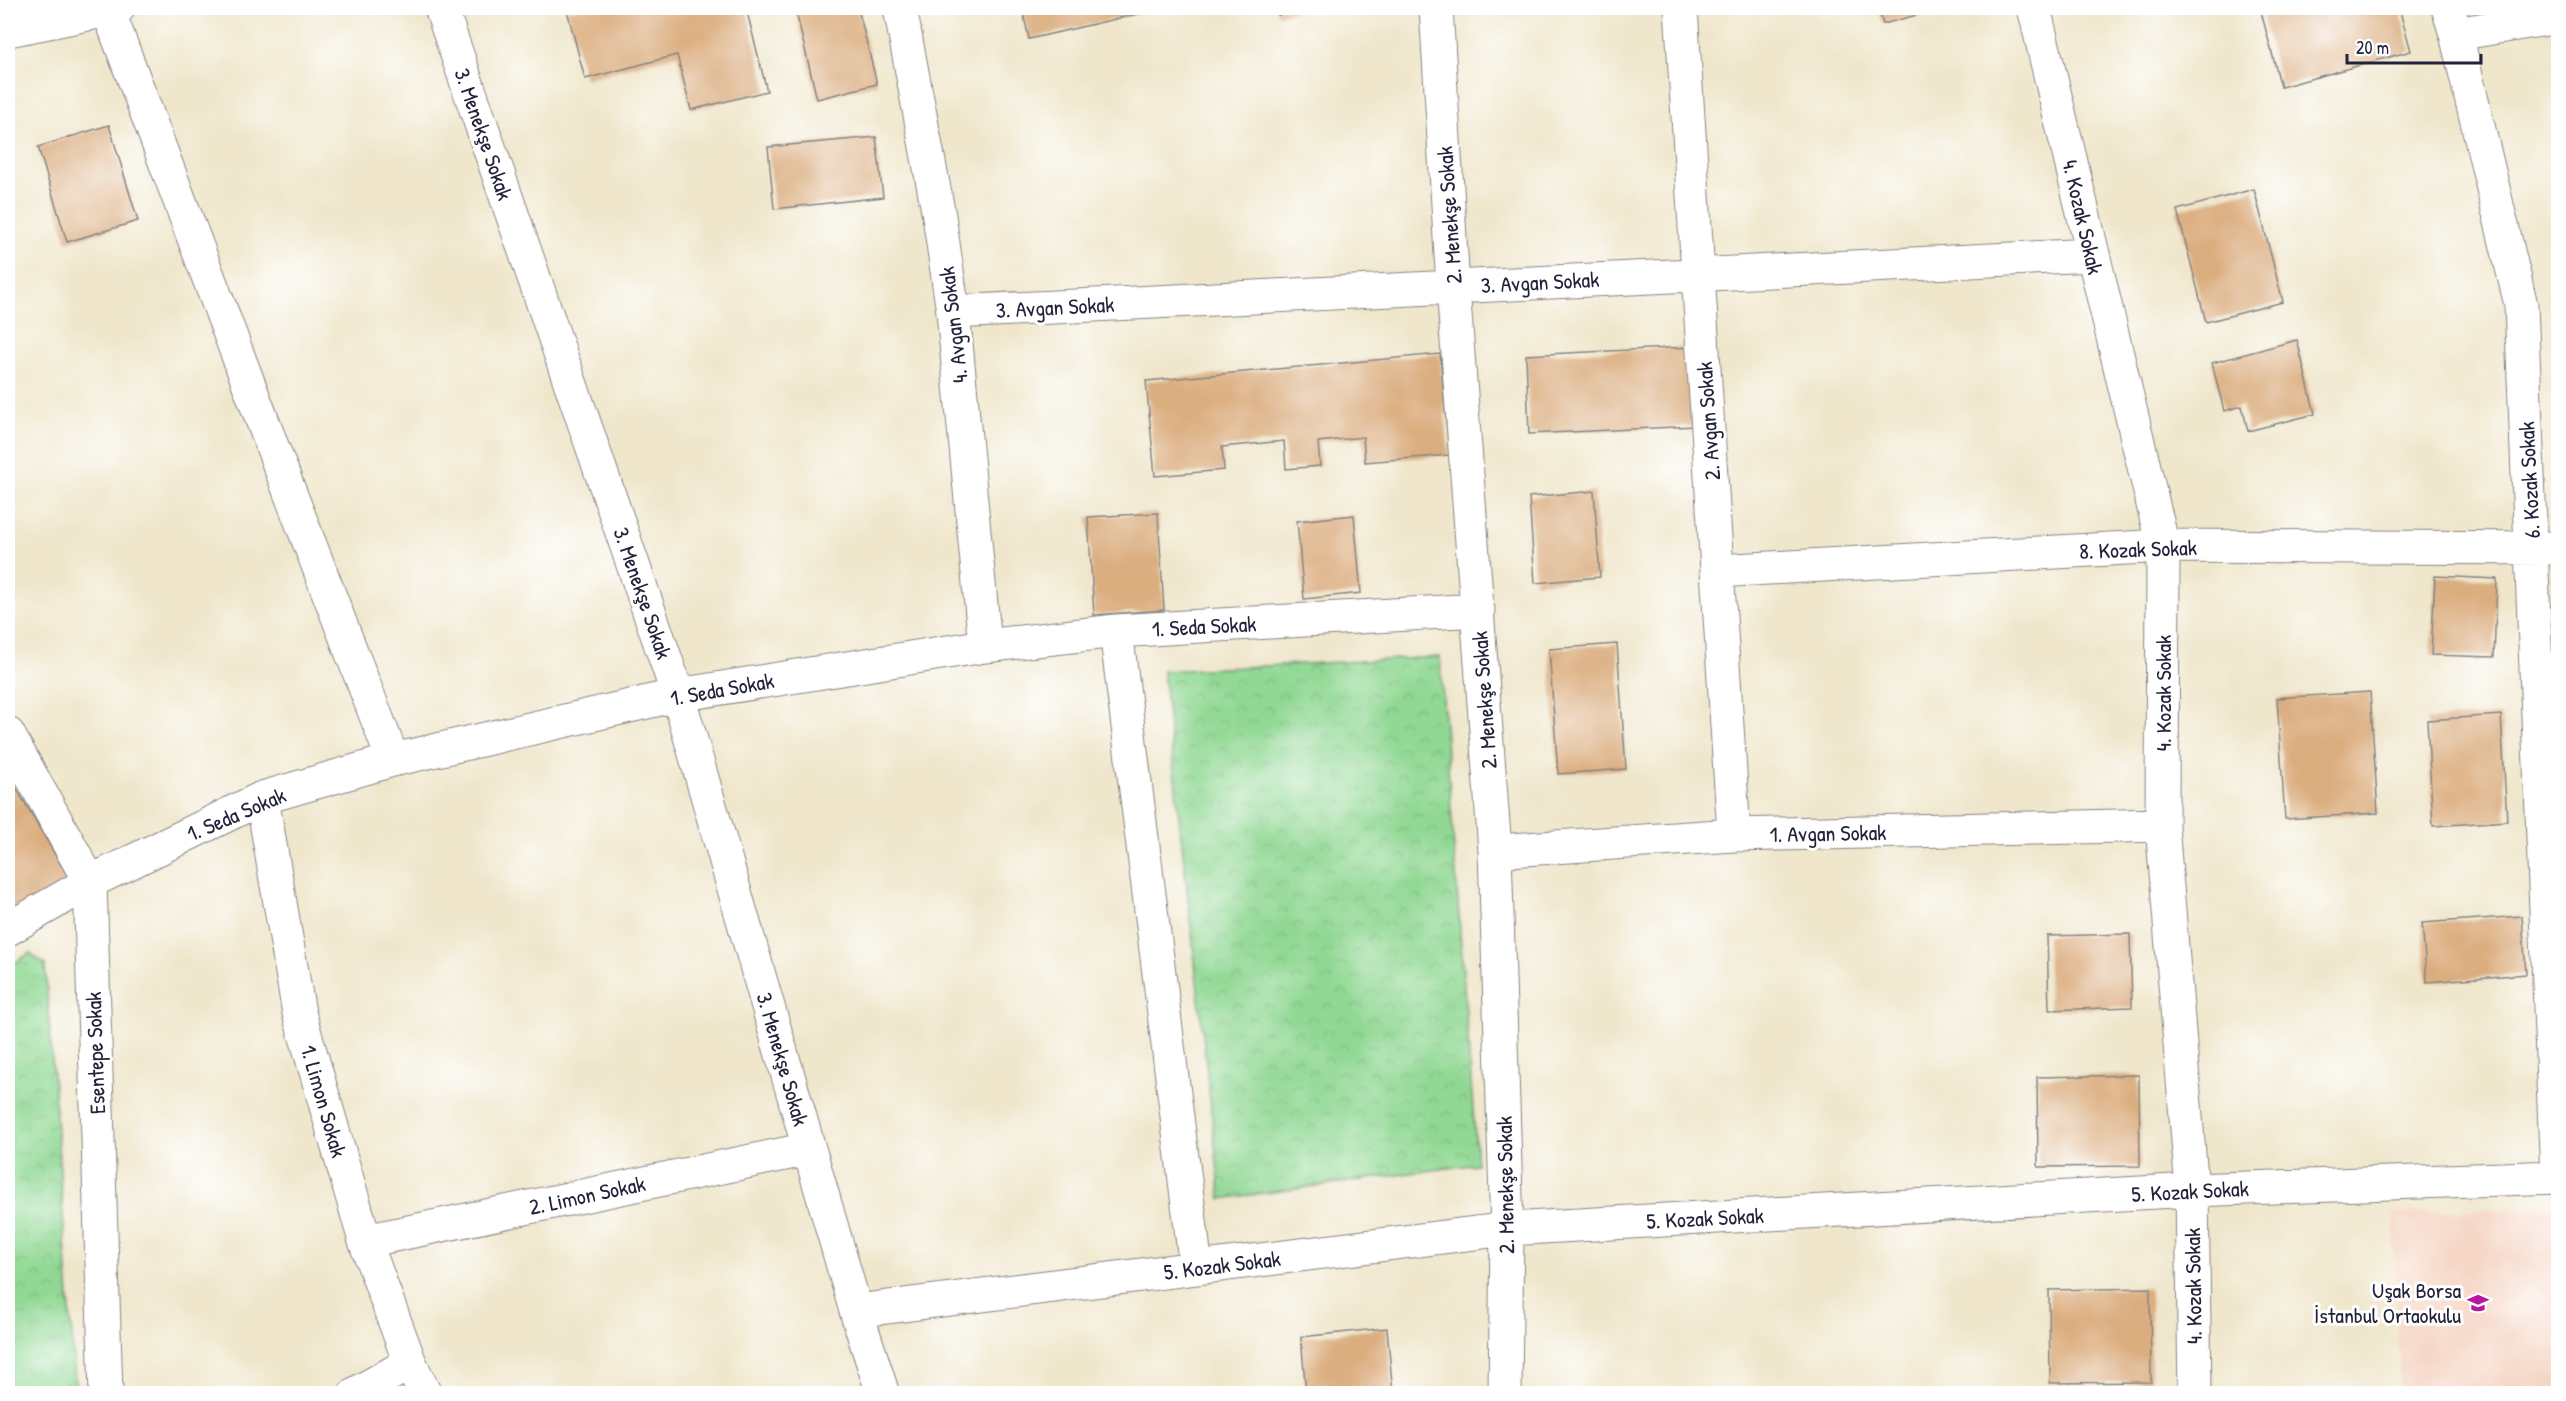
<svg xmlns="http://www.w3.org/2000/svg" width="2566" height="1401" font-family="'Patrick Hand',sans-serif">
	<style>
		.built { fill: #f5d3c1 }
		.park { fill: url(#park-crowns); stroke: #597d67; stroke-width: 1.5 }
		.building { fill: #dbae80 }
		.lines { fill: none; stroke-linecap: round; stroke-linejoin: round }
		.minor-casing { stroke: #888483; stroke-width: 35 }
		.minor { stroke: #fff; stroke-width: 33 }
		.labels { text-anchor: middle; stroke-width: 6; stroke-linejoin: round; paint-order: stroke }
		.street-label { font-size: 22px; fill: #22223b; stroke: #fff }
		.poi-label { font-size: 22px; fill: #22223b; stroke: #fff; text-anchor: end }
	</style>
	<defs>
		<pattern id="park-crowns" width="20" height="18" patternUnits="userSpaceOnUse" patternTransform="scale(1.5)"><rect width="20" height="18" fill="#90d893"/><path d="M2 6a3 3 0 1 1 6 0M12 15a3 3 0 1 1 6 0" fill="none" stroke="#7cb980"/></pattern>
	</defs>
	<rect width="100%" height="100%" fill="#fff"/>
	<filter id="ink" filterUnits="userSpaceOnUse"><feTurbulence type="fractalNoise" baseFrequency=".0167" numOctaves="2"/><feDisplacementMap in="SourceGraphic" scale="12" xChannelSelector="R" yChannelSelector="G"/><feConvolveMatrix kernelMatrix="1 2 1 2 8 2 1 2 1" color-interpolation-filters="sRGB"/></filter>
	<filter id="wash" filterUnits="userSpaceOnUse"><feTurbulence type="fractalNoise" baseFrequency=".008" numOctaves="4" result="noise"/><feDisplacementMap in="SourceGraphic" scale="24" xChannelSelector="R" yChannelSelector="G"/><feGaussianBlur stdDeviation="1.35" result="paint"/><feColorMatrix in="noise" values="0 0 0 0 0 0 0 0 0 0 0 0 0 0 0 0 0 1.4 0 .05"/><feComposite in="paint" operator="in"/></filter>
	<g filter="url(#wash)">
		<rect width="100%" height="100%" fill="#efe6cb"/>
		<path class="built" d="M2558,1208v185h-158l-7,-180z"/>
		<path class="park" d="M1440,657l37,507 -256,35 -58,-528z
			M30,953l15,12 31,428h-68v-426z"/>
		<g id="blocks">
			<path class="building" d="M577,8h169l21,83 -76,19 -14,-55 -92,24 -18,-69z
				M795,8h63l19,76 -60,15z
				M1022,8h141l-134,31z
				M1276,8h29l-27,7z
				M1878,8h65l-60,16z
				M2260,8h139l12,43 -130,36z
				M109,125l29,96 -71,21 -29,-95z
				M876,137l7,60 -109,12 -6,-62z
				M2254,189l29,113 -77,20 -29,-112z
				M2297,340l18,74 -67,17 -6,-25 -18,5 -12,-48z
				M1691,347l4,79 -166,8 -3,-79z
				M1440,354l9,101 -84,7 -2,-25 -45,5 2,24 -34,3 -2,-28 -62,6 2,23 -69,6 -9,-95z
				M1594,491l6,86 -65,6 -6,-86z
				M1158,513l6,97 -70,5 -6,-98z
				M1354,515l7,78 -57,6 -7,-78z
				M2435,576l62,3 -3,78 -63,-2z
				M1617,644l9,125 -68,5 -9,-125z
				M2370,692l8,121 -93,6 -8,-121z
				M2501,715l6,106 -74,5 -6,-106z
				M8,774l62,106 -62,36z
				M2522,916l4,58 -99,8 -5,-59z
				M2130,934l2,73 -83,3 -2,-74z
				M2139,1075l1,91 -102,1 -1,-90z
				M2150,1288l1,94 -101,1 -1,-93z
				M1387,1328l6,66h-87l-5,-57z"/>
		</g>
	</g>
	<g filter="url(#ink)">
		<use href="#blocks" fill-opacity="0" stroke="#888483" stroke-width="1.5"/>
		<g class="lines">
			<defs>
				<path id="minor" d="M441,8l237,687 178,616 27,83
					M900,8l39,208 14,96 32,334
					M1436,8l17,279 42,564 12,378 -2,165
					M1681,8l53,827
					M2034,8l129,538 -1,279 30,365 3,204
					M2448,8l8,26 65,271 36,872
					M108,10l164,436 121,314
					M8,30l110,-22
					M2456,34l102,-17
					M953,312l1139,-57
					M1717,571l446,-25 395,2
					M1116,631l80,637
					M8,734l82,148 16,512
					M262,798l37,215 66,228 45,122 15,31
					M1495,851l239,-16 428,-10
					M8,929l82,-47 172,-84 131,-38 285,-65 307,-49 131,-15 362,-21
					M365,1241l444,-92
					M856,1311l651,-82 685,-39 366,-13
					M355,1394l55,-31"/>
			</defs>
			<use href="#minor" class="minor-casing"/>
			<use href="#minor" class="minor"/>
		</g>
	</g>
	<defs>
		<symbol id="school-bare" viewBox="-9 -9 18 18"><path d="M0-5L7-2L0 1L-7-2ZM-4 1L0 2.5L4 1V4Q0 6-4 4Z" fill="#b5179e" stroke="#fff" stroke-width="2.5" paint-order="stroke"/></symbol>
	</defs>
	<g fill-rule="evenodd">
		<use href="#school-bare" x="2463" y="1288" width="30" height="30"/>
	</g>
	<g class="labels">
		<g class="street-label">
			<text transform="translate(484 134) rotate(71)" y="8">3. Menekşe Sokak</text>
			<text transform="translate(1449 215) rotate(-94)" y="8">2. Menekşe Sokak</text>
			<text transform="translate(2083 217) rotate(77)" y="8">4. Kozak Sokak</text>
			<text transform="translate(1540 282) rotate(-3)" y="8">3. Avgan Sokak</text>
			<text transform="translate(1055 307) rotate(-3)" y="8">3. Avgan Sokak</text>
			<text transform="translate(953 325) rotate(-97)" y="8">4. Avgan Sokak</text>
			<text transform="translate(1708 421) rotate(-94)" y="8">2. Avgan Sokak</text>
			<text transform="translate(2529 480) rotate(-93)" y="8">6. Kozak Sokak</text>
			<text transform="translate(2138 549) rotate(-2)" y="8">8. Kozak Sokak</text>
			<text transform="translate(643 593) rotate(71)" y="8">3. Menekşe Sokak</text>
			<text transform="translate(1204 626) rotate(-3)" y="8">1. Seda Sokak</text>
			<text transform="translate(722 689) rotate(-10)" y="8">1. Seda Sokak</text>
			<text transform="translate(2163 693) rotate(-90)" y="8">4. Kozak Sokak</text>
			<text transform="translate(1484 700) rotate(-94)" y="8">2. Menekşe Sokak</text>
			<text transform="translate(236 814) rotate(-23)" y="8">1. Seda Sokak</text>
			<text transform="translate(1828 833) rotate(-1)" y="8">1. Avgan Sokak</text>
			<text transform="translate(95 1053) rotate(-92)" y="8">Esentepe Sokak</text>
			<text transform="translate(783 1059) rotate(74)" y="8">3. Menekşe Sokak</text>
			<text transform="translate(324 1101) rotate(74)" y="8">1. Limon Sokak</text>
			<text transform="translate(1505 1185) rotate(-91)" y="8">2. Menekşe Sokak</text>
			<text transform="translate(2190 1191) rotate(-3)" y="8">5. Kozak Sokak</text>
			<text transform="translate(587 1195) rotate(-12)" y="8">2. Limon Sokak</text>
			<text transform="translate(1705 1218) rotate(-3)" y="8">5. Kozak Sokak</text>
			<text transform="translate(1222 1265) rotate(-7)" y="8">5. Kozak Sokak</text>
			<text transform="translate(2193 1286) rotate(-91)" y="8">4. Kozak Sokak</text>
		</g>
		<g class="poi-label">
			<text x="2461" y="1298">Uşak Borsa<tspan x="2461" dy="25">İstanbul Ortaokulu</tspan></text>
		</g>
	</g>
	<rect width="2566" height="1401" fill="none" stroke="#fff" stroke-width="30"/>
	<path d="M2347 54v9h134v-9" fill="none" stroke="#22223b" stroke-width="3"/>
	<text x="2356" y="54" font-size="18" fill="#22223b" stroke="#ffffff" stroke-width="4.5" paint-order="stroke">20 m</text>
</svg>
